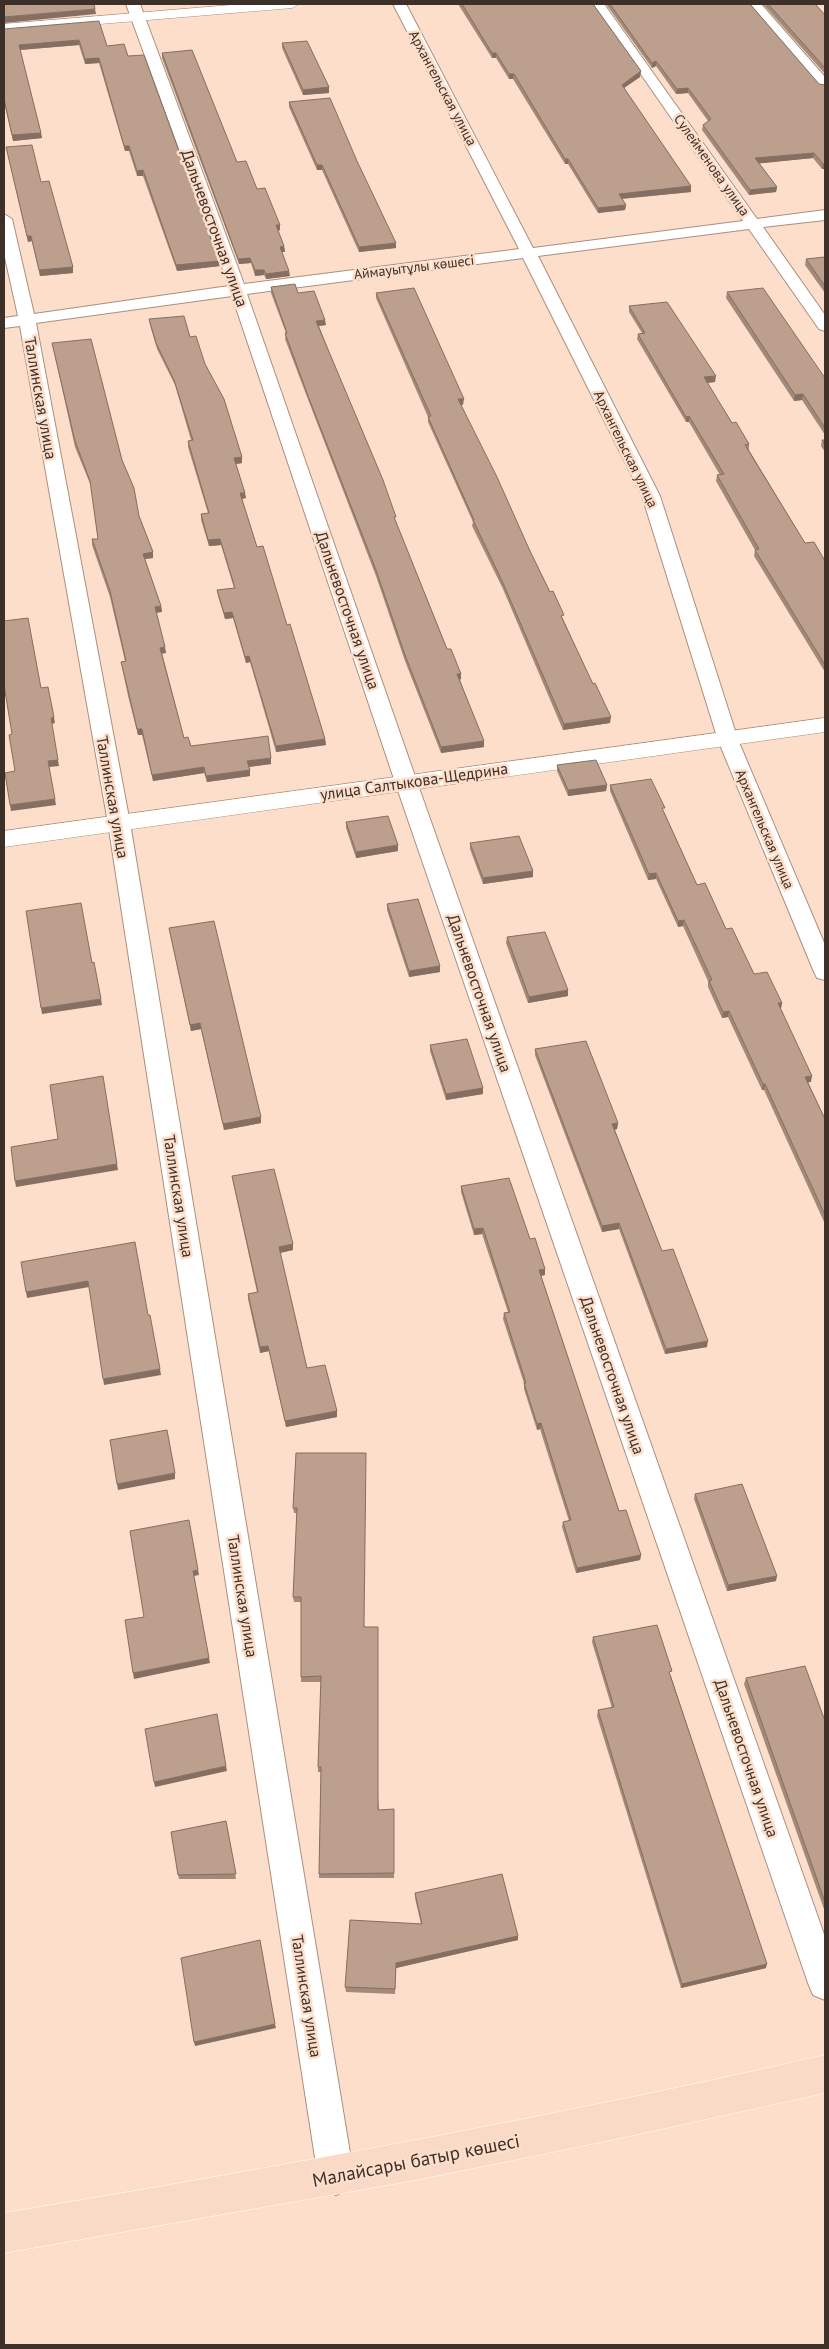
<svg xmlns="http://www.w3.org/2000/svg" width="829" height="2349" font-family="'PT Sans',sans-serif">
	<style>
		.lines { fill: none; stroke-linecap: round; stroke-linejoin: round }
		.street-casing { stroke: #ab8f7d; stroke-width: 2 }
		.secondary-casing { stroke: #ab8f7d; stroke-width: 1 }
		.primary-casing { stroke: #fff; stroke-width: 1 }
		.street { fill: #fff; fill-rule: evenodd }
		.secondary { fill: #fff; fill-rule: evenodd }
		.primary { fill: #f9dac6; fill-rule: evenodd }
		.wall { fill: #a28978 }
		.shaded-wall { fill: #846f62 }
		.building { fill: #bc9f8c; stroke: #846f62 }
		.labels { text-anchor: middle; stroke-width: 5; stroke-linejoin: round; paint-order: stroke }
		.far-street-label { font-size: 14px; fill: #3c3029; stroke: #fddeca }
		.street-label { font-size: 16px; fill: #3c3029; stroke: #fddeca }
		.near-street-label { font-size: 19px; fill: #3c3029; stroke: #fddeca }
	</style>
	<rect width="100%" height="100%" fill="#fddeca"/>
	<g class="lines">
		<defs>
			<path id="street" d="M126,4h14l104,280 275,-35 -126,-245h13l127,244 210,-27 -151,-217h12l153,215 68,-9v10l-62,7 62,88v16l-6,-2 -70,-100 -211,27 122,240 78,244 87,205v35l-8,-2 -3,-6 -96,-232 -76,-244 -119,-238 -276,36 170,488 408,1155v63l-12,-5 -5,-12 -413,-1201 -163,-486 -196,27 94,500 224,1354 -6,12 -12,6 -12,-6 -6,-12 -210,-1354 -88,-497 -16,2v-10l14,-2 -14,-63v-39l8,5 22,95 195,-28z
				M748,4h13l64,73v12l-5,-1z"/>
			<path id="secondary" d="M243,4h56l-7,4 -288,24v-8z
				M825,718v14l-821,115v-16z"/>
			<path id="primary" d="M825,2055v38l-204,45 -205,42 -412,73v-40c275,-46 549,-96 821,-158z"/>
		</defs>
		<use href="#street" class="street-casing"/>
		<use href="#secondary" class="secondary-casing"/>
		<use href="#primary" class="primary-casing"/>
		<use href="#street" class="street"/>
		<use href="#secondary" class="secondary"/>
		<use href="#primary" class="primary"/>
	</g>
	<path class="wall" d="M458,4h135l48,67 -1,6 -16,11 67,98v6l-69,7 4,6 -1,5 -27,3 -30,-49h-3l-52,-85h-4l-13,-21h-4z
		M606,4h144l69,80 6,1v84h-3l-9,-11 -54,5 18,24 -1,5 -27,3 -47,-65 1,-5 5,-4 -20,-28 -12,1 -20,-28 -4,2z
		M763,4h52l10,11v59z
		M4,29l103,17 21,10 91,205 1,5 -43,5 -34,-95h-6l-8,-25h-4l-26,-88 -14,1 -6,-19 -59,5 22,88 -29,3 -9,-39z
		M282,43l47,44v6l-26,2 -21,-47z
		M162,53l75,109 20,27 23,36v5l-2,1 6,15 1,6h-3l8,24 -24,3 -2,-4 -9,1 -4,-13 -12,1 -77,-206z
		M289,102l107,146 -37,4 -37,-82h-5l-28,-63z
		M6,147l35,35 32,85v6l-33,3 -8,-35 -4,1z
		M825,257v36l-20,-28 1,-6z
		M271,287l27,6 28,32 -7,1 77,196 51,127 14,25v5l-1,1 24,67 -43,6 -36,-92 -29,-85 -67,-174 -24,-63 1,-6 -15,-40z
		M727,292l98,86v57l-23,-35 -8,1 -68,-103z
		M376,293l87,112h-2l69,146 34,70 46,102 -47,7 -60,-141 -31,-63 1,-4 -45,-100v-5l-52,-119z
		M629,306l86,76 -8,1 25,40 17,21v6l56,93 20,18v111l-71,-116 1,-6 -39,-69 1,-6h3l-31,-53h-3l-49,-83 1,-5 4,-1 -13,-21z
		M149,319l41,18 15,27 37,99 -6,1 10,34 -4,1 15,48 30,78 38,114 1,6 -50,7 -26,-90 -4,1 -13,-45 -8,1 -7,-23 -1,-6 17,-2 -13,-43 -12,1 -8,-26v-6l7,-1 -20,-66v-6l3,-1 -16,-55 -18,-36 -7,-24z
		M52,343l70,117 17,56 14,36v6l-8,1 16,47 1,6h-6l10,41h-4l22,85 7,8 80,18 -22,3 1,9 -43,6 -3,-9 -51,8 -11,-46h-4l-10,-39 -7,-34 4,-1 -15,-64 -18,-52v-6h6l-7,-53 -16,-39z
		M822,440h3v12l-4,-6z
		M557,765l50,20 -1,6 -38,5 -11,-25z
		M610,785l54,28 33,72 29,44 28,45 28,29 -1,5 -1,1 31,73h-3l17,37v105l-61,-134h-2l-34,-73 -6,1 -14,-31v-6l-25,-55 -5,1 -22,-48 -8,1 -38,-89z
		M346,822l52,29 -42,7 -10,-30z
		M470,843l63,34 -50,7 -13,-35z
		M387,904l53,62v6l-31,5 -22,-67z
		M169,928l92,195 -37,7 -23,-101 -10,2z
		M507,937l61,53v6l-40,7 -22,-60z
		M430,1045l53,49 -37,6 -16,-49z
		M535,1049l83,74 -1,6 -2,1 47,121 45,96 -42,7 -46,-125 -17,3 -67,-177z
		M232,1176l61,74 -13,3 27,115 30,43v6l-51,10 -17,-76 -9,2 -12,-54v-5l9,-2 -24,-110z
		M461,1186l69,53 15,30v6l-4,1 78,235 22,44 -1,5 -64,13 -14,-46 1,-5 6,-1 -29,-92 -3,1 -13,-41v-6l-21,-64 1,-6 4,-1 -26,-78 -8,1 -13,-43z
		M296,1453l69,174 14,183 15,-1v69h-75l2,-106h-3v-5l3,-85h-20v-80h-7l-1,-5 4,-84h-3l-1,-5z
		M695,1494l81,87 -49,10 -33,-92z
		M593,1637l78,39 95,292 -85,20 -84,-272 1,-6 14,-2 -20,-66z
		M746,1678l79,43v191l-81,-228z
		M226,1821l10,58h-57l-8,-47z
		M415,1893l103,43v4l-122,28 -1,26 -49,-2 -1,-5 76,-63 -6,-26z"/>
	<path class="shaded-wall" d="M95,9l1,5 -92,9v-6z
		M79,40v5l-60,5v-5z
		M492,53h4v5h-4z
		M99,58v5l-14,1v-5z
		M656,61v5l-4,2v-5z
		M641,71l-1,6 -19,13 1,-5z
		M509,74h5l-1,5h-4z
		M329,87v6l-26,2v-5z
		M688,88v5l-12,1 1,-5z
		M41,133l1,5 -29,3 -1,-6z
		M124,146h5v5h-4z
		M814,153l-1,5 -58,6v-6z
		M565,159h3v5h-3z
		M823,164h2v5h-3z
		M317,165h5v5h-5z
		M143,170v6h-6v-5z
		M691,186v6l-73,7 1,-5z
		M777,187l-1,5 -27,3 1,-5z
		M626,205l-1,5 -27,3v-5z
		M276,225h4v5l-4,1z
		M27,236h4l1,5 -4,1z
		M396,243v5l-37,4v-5z
		M284,246l1,6h-5v-5z
		M250,258l1,5 -12,1 -1,-5z
		M219,261l1,5 -43,5 -1,-6z
		M73,267v6l-33,3 -1,-6z
		M255,270h9v5l-9,1z
		M289,271l1,5 -24,3v-5z
		M325,320l1,5 -9,1 -1,-5z
		M716,376l-1,6 -11,1v-6z
		M803,394l-1,6 -8,1 1,-6z
		M458,399h6l-1,6h-5z
		M689,416v6h-3v-5z
		M242,457v6l-7,1 -1,-6z
		M240,493h5l1,5 -6,1z
		M220,539l1,6 -12,1 -1,-6z
		M153,552v6l-9,1 -1,-5z
		M161,606l1,6 -6,1 -1,-6z
		M232,612l1,6 -8,1 -1,-6z
		M165,647l1,6 -5,1 -1,-6z
		M249,656l1,6 -4,1 -1,-6z
		M457,674h4v5l-4,1z
		M54,717l1,6 -3,1 -1,-6z
		M611,717l-1,6 -47,7 1,-6z
		M137,729h5v6h-4z
		M325,739l1,6 -50,7v-6z
		M484,741v6l-43,6v-6z
		M271,758v6l-23,3 -1,-6z
		M58,760l1,6 -10,1 -1,-6z
		M204,767v6l-51,8 -1,-6z
		M250,770v6l-43,6 -1,-6z
		M607,785l-1,6 -38,5v-6z
		M55,799l1,6 -45,6 -1,-6z
		M398,845v6l-42,7v-6z
		M533,871v6l-50,7v-6z
		M656,873v6l-8,1 1,-6z
		M684,920l-1,6 -5,1v-6z
		M440,966v6l-31,5v-6z
		M568,990v6l-40,7 1,-6z
		M101,999l1,6 -60,9 -1,-6z
		M778,1003h4l-1,5 -4,1z
		M729,1011l-1,6 -6,1 1,-6z
		M200,1023l1,6 -10,2 -1,-6z
		M812,1076l-1,6 -7,1 1,-6z
		M763,1084h2l-1,6h-2z
		M483,1088v6l-37,6v-6z
		M261,1117v6l-37,7 -1,-6z
		M618,1123l-1,6 -5,1v-6z
		M117,1164l1,6 -102,17 -1,-6z
		M619,1223v6l-17,3v-6z
		M483,1228l-1,6 -8,1v-6z
		M293,1244v6l-14,3v-6z
		M545,1269v6l-7,1 1,-6z
		M88,1281l1,6 -62,11 -1,-6z
		M708,1341l-1,6 -42,7 1,-5z
		M268,1346l1,5 -9,2v-6z
		M160,1369l1,6 -57,10 -1,-6z
		M337,1411v6l-51,10 -1,-6z
		M541,1423l-1,6 -3,1v-6z
		M175,1473v6l-57,11 -1,-6z
		M641,1555l-1,5 -64,13 1,-5z
		M198,1570l1,5 -5,1 -1,-5z
		M777,1576l-1,5 -49,10 1,-6z
		M209,1658l1,5 -76,16 -1,-6z
		M226,1766l1,5 -72,16 -1,-5z
		M518,1936v4l-122,28 -1,26 1,-31z
		M767,1964l-1,4 -85,20 1,-4z
		M275,2024l1,4 -81,18 -1,-4z"/>
	<path class="building" d="M4,4h90l1,5 -91,8z
		M462,4h131l48,67 -19,14 69,101 -72,8 7,11 -28,3 -30,-49h-3l-51,-85h-5l-13,-21h-4z
		M610,4h140l69,80 6,1v79h-2l-9,-11 -59,5 22,29 -27,3 -47,-65 8,-6 -23,-31 -11,1 -21,-28 -4,2z
		M768,4h47l10,11v53z
		M99,21l8,25 17,-2 4,12 16,-1 75,206 -43,4 -33,-95 -6,1 -8,-25h-5l-25,-88 -14,1 -6,-19 -60,5 22,88 -29,2 -8,-36v-70z
		M307,41l22,46 -26,3 -21,-47z
		M192,50l45,112 9,-1 11,28 8,-1 15,37h-4l8,21 -4,1 9,24 -23,3 -2,-4h-9l-5,-12 -12,1 -76,-206z
		M330,98l27,63 39,82 -37,4 -37,-82h-5l-28,-63z
		M32,145l9,37 8,-1 24,86 -34,3 -8,-34h-4l-21,-89z
		M825,257v29l-19,-27z
		M295,284l3,9 16,-2 11,29 -9,1 67,159 13,37h-2l53,132h4l10,25h-4l27,67 -43,6 -36,-92 -29,-85 -68,-174 -23,-63h2l-16,-46z
		M414,288l50,111h-6l39,78 33,74 20,41 3,-1 11,24 -3,1 32,68 2,-1 16,34 -47,7 -61,-141 -30,-63h1l-46,-103 3,-1 -55,-123z
		M763,288l62,90v50l-22,-34 -8,1 -68,-103z
		M667,302l49,74 -12,1 28,46 4,-1 13,22 -4,1 60,98 9,-1 11,19v104l-70,-115 4,-1 -42,-74 7,-1 -35,-58 -3,1 -48,-83 7,-1 -16,-27z
		M184,316l6,21 6,-1 9,28 19,35 18,58 -8,1 11,35h-5l17,54 6,-1 24,79 3,-1 35,115 -49,7 -27,-90 -4,1 -13,-45 -8,1 -7,-23 18,-2 -15,-49 -12,1 -7,-26 8,-1 -21,-72 5,-1 -19,-60 -18,-37 -7,-24z
		M91,339l31,121 12,28 5,28 14,36 -10,2 18,52 -6,1 10,40 -5,1 24,90 4,-1 3,9 77,-10 3,22 -24,3 3,9 -44,6 -2,-9 -52,8 -10,-46h-5l-9,-39 -7,-28 5,-1 -16,-70 -18,-52h6l-8,-58 -15,-40 -23,-98z
		M822,440h3v5z
		M28,618l13,70 7,-1 6,30 -3,1 7,42 -10,1 7,38 -45,6 -5,-32 10,-2 -6,-36 3,-1 -8,-49v-64z
		M596,760l11,25 -39,5 -11,-25z
		M651,779l14,29h-3l35,77 8,-2 21,46 6,-1 22,46 13,-2 15,31h-4l34,73 -7,1 20,42v96l-60,-131h-2l-34,-73 -6,1 -14,-31 3,-1 -28,-60 -6,1 -22,-48 -7,1 -39,-89z
		M388,816l10,29 -42,7 -10,-30z
		M519,836l14,35 -50,7 -13,-35z
		M418,899l22,67 -31,5 -22,-67z
		M81,903l11,60 2,-1 7,37 -60,9 -15,-97z
		M214,921l47,196 -38,7 -23,-101 -10,2 -21,-97z
		M545,932l23,58 -39,7 -22,-60z
		M467,1039l16,49 -37,6 -16,-49z
		M586,1041l32,82 -6,1 50,127 11,-2 35,92 -42,8 -47,-126 -17,3 -67,-177z
		M103,1076l14,88 -102,17 -4,-34 47,-8 -8,-54z
		M274,1169l19,75 -14,3 28,121 18,-3 12,46 -52,10 -17,-75 -8,1 -12,-53 10,-2 -26,-116z
		M509,1178l21,61 5,-1 10,31 -6,1 80,241 7,-1 15,45 -64,13 -14,-46 8,-2 -30,-97 -4,1 -13,-41h2l-22,-70 6,-1 -27,-84 -9,1 -13,-43z
		M135,1242l13,73h2l10,54 -57,10 -15,-98 -62,11 -5,-30z
		M167,1430l8,43 -58,11 -7,-44z
		M296,1453h70l-2,174h14v183l16,-1v64l-75,1 2,-107h-3l3,-91 -20,1v-80h-8l4,-89h-4z
		M742,1484l35,92 -49,9 -33,-91z
		M189,1520l9,50 -5,1 16,87 -76,15 -8,-53 19,-3 -14,-86z
		M657,1625l15,46 -3,1 98,292 -85,20 -84,-274 16,-3 -21,-70z
		M805,1666l20,55v181l-79,-224z
		M217,1714l9,52 -72,16 -9,-53z
		M226,1821l10,53 -58,1 -7,-43z
		M502,1874l16,62 -122,27 -1,26 -50,-2 5,-67 72,4 -7,-31z
		M260,1940l15,84 -81,18 -13,-84z"/>
	<g class="labels">
		<g class="far-street-label">
			<text transform="translate(443 88) rotate(62)" y="5">Архангельская улица</text>
			<text transform="translate(712 165) rotate(55)" y="5">Сулейменова улица</text>
			<text transform="translate(414 267) rotate(-7)" y="5">Аймауытұлы көшесі</text>
			<text transform="translate(626 449) rotate(64)" y="5">Архангельская улица</text>
			<text transform="translate(765 829) rotate(67)" y="5">Архангельская улица</text>
		</g>
		<g class="street-label">
			<text transform="translate(215 228) rotate(70)" y="6">Дальневосточная улица</text>
			<text transform="translate(41 398) rotate(80)" y="6">Таллинская улица</text>
			<text transform="translate(348 610) rotate(71)" y="6">Дальневосточная улица</text>
			<text transform="translate(414 781) rotate(-8)" y="6">улица Салтыкова-Щедрина</text>
			<text transform="translate(113 797) rotate(80)" y="6">Таллинская улица</text>
			<text transform="translate(480 993) rotate(71)" y="6">Дальневосточная улица</text>
			<text transform="translate(179 1196) rotate(81)" y="6">Таллинская улица</text>
			<text transform="translate(613 1375) rotate(71)" y="6">Дальневосточная улица</text>
			<text transform="translate(243 1596) rotate(81)" y="6">Таллинская улица</text>
			<text transform="translate(747 1758) rotate(71)" y="6">Дальневосточная улица</text>
			<text transform="translate(307 1996) rotate(81)" y="6">Таллинская улица</text>
		</g>
		<g class="near-street-label">
			<text transform="translate(416 2160) rotate(-11)" y="7">Малайсары батыр көшесі</text>
		</g>
	</g>
	<rect width="829" height="2349" fill="none" stroke="#3c3029" stroke-width="10"/>
</svg>
